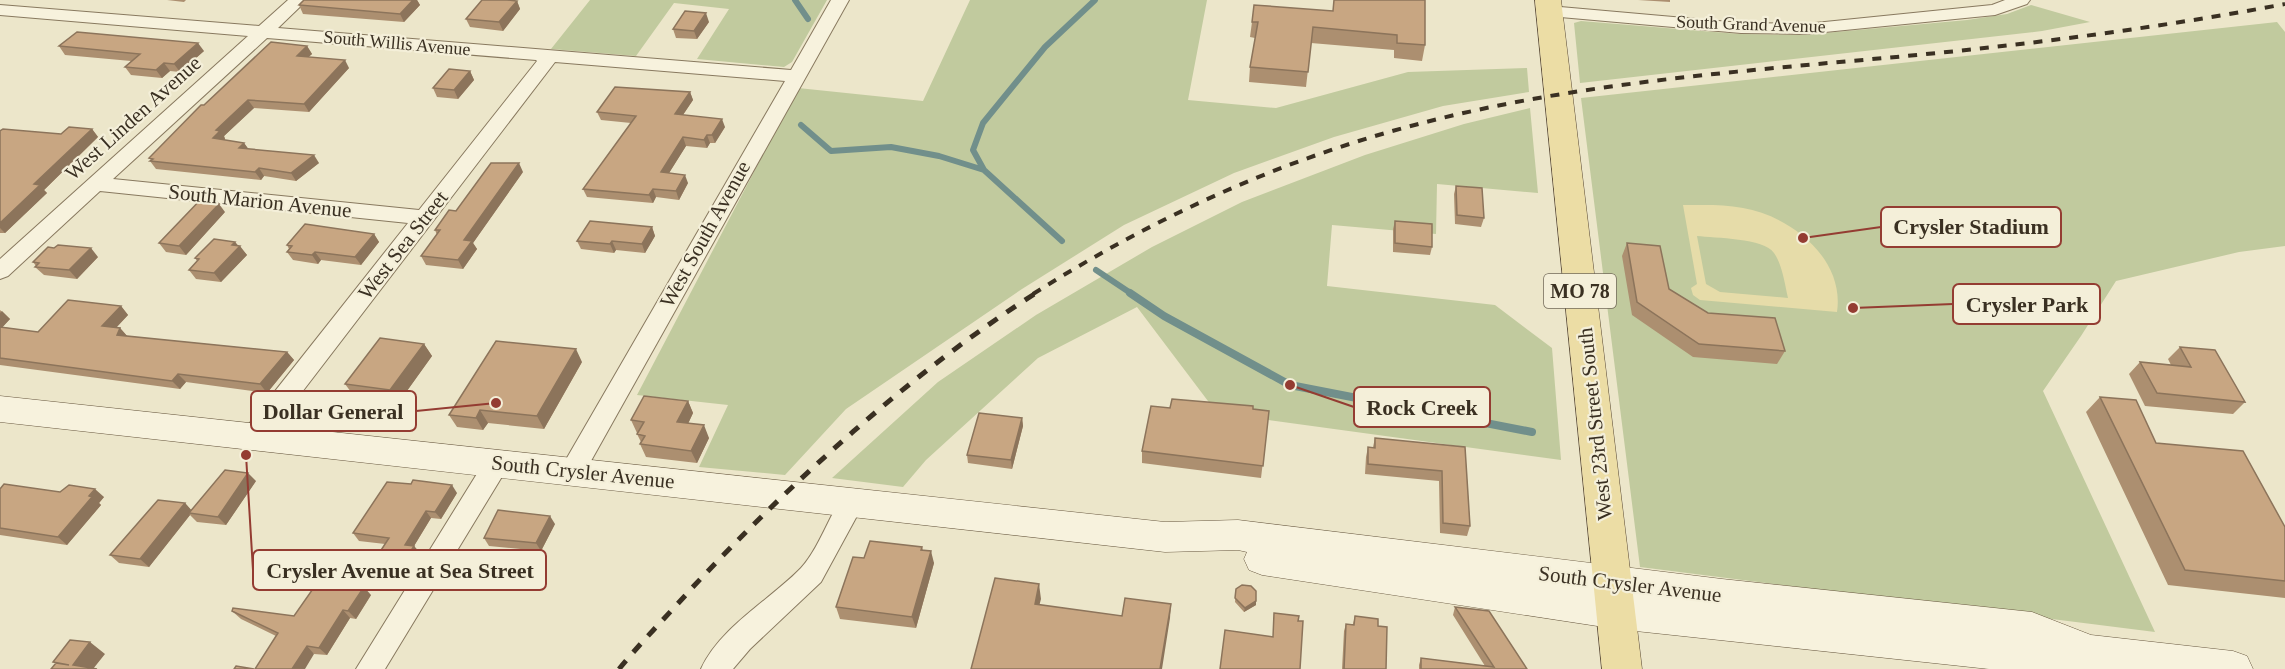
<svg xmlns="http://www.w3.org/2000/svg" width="2285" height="669" font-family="'Times New Roman',serif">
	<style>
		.green { fill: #c1ca9e }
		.sand { fill: #e6dca9; fill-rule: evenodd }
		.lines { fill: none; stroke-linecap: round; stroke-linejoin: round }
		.stream-far1 { stroke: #718f8b; stroke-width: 6 }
		.stream { stroke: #718f8b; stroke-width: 8 }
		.street-casing { stroke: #88795f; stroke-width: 2 }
		.secondary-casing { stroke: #6a5a42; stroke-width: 1 }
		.primary-casing { stroke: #574733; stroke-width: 1 }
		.street { fill: #f7f2dd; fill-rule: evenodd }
		.secondary { fill: #f7f2dd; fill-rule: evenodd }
		.primary { fill: #ecdda5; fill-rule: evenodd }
		.rail-far1 { stroke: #3a3022; stroke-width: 4; stroke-dasharray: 9 9; stroke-linecap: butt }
		.rail { stroke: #3a3022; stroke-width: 5; stroke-dasharray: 11 11; stroke-linecap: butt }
		.wall { fill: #ac8f70 }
		.shaded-wall { fill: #8c745b }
		.building { fill: #c8a682; stroke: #8c745b; stroke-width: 1.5 }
		.labels { text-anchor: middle; stroke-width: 4.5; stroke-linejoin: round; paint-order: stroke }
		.far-street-label { font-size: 18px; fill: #3a3022; stroke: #f4efd9 }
		.shield { fill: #f4efd9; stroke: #726959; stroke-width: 1.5 }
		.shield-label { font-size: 20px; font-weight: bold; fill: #3a3022 }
		.street-label { font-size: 21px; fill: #3a3022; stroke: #f4efd9 }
		.leader { fill: none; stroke: #943c32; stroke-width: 2 }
		.callout-dot { fill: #943c32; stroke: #f4efd9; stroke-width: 2 }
		.callout { fill: #f4efd9; stroke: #943c32; stroke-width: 2 }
		.callout-label { font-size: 22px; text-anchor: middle; font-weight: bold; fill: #3a3022 }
	</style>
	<rect width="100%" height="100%" fill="#ece6ca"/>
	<path class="green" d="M590,0h237l-35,62 -8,5 -87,-8 32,-50 -55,-6 -38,53 -85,-7z
		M970,0h237l-19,100 88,8 132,-36 119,-4 2,24 -86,14 -109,31 -100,36 -110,52 -102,64 -176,120 -61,66 -86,-8 29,-62 -91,-10 161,-307 125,13z
		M2031,5l59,17 -48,9 -462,52 -6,-60 7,-2 158,13 64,1 164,-15 40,-6z
		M2277,22l8,10v214l-46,6 -123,29 -35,55 -38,55 112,241 -515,-65 -59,-469z
		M1530,108l8,85 -101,-9 -1,50 -104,-9 -5,61 168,19 57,43 9,112 -344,-47 -80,-106 -99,51 -112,102 -23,27 -71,-9 106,-96 98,-67 116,-68 90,-45 123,-47 99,-31z"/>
	<path class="sand" d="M1683,205c20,0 40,-1 60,3 48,8 102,51 94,104l-137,-12 -7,-5 -2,-7 6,-4zM1697,236c18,2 67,2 77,17 8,11 11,32 14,45l-68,-6 -14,-8z"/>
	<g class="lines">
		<path class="stream-far1" d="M795,0l13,19
			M801,125l30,26 60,-4 48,9 45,14
			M1062,241l-78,-71 -11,-20 10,-27 62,-76 50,-47
			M1096,270l36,24"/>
		<path class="stream" d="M1130,293l34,23 126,69 242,47"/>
		<defs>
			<path id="street" d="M288,0h19l-29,28 513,42 40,-70h18l-267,477 -9,3 -9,-3 -3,-7 3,-7 221,-382 -230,-19 -292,381 -9,3 -9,-3 -3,-7 3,-7 163,-206 -308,-32 -92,85 -8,3v-20l248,-223 -248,-21v-10l259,21zM267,38l269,22 1,1 -118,149 -306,-31z
				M2005,0h25l-3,4 -32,11 -190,19 -64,-1 -192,-17 -9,-5 9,-5 192,17 64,1 187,-19z
				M497,453l9,3 3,7 -3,7 -121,199h-29l132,-213z
				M851,492l9,4 4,7 -43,79 -71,67 -17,20h-32c19,-42 69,-69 100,-101 16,-17 29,-52 41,-72z"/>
			<path id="secondary" d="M0,396l1165,126 73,-2 484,59 310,33 59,23 142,16 14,5 6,13h-264l-372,-40 -355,-54 -13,-5 -5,-11 3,-7 -9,-2 -73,2 -1165,-130z"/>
			<path id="primary" d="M1535,0h26l81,669h-40z"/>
		</defs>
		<use href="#street" class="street-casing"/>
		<use href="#secondary" class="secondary-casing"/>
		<use href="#primary" class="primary-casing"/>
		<use href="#street" class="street"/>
		<use href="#secondary" class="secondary"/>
		<use href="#primary" class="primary"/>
		<path class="rail-far1" d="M1033,294c117,-74 240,-131 374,-167 166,-45 339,-56 510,-72 124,-12 246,-28 368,-51"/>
		<path class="rail" d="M619,669c23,-28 49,-54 73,-81 99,-106 221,-217 344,-295"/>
	</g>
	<path class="wall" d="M167,0h19l-2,2z
		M304,0h113l3,5 -16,17 -101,-8 -4,-9z
		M1334,0h91v45l-3,16 -28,-3v-8l-83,-7 -5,44 -57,-5 1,-15 5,-29 -5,-1 2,-15 81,-11z
		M1638,0h32v2z
		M517,1l3,8 -17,22 -33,-4 -4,-8z
		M709,22l-12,17 -21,-1 -3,-9z
		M59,46l145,5 -24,21 -10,-1 -8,7 -31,-3 -6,-8 6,-6 -66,-6z
		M307,46l5,8 -4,3 41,11 -40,44 -55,-4 -30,28 1,3 -1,1 20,3 4,6 71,14 -23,18 -32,-5 -3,4 -105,-11 -6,-8 1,-1 -2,-2z
		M470,71l4,9 -16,19 -21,-2 -4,-9z
		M690,92l3,8 -10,15 42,12 -10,16h-5l-3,5 -21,-2 -17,27 19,10 -9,17 -23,-3 -3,6 -66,-6 -4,-8 48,-66 -30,-3 -4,-8z
		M92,129l6,8 -54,53 3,3 -42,40h-5v-102l61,3z
		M523,172l-50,71 4,6 -14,20 -37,-4 -5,-9 16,-21 -2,-5 21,-19z
		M1456,186l28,32 -3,9 -26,-3 -1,-30z
		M225,212l-39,43 -20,-3 -7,-9z
		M1395,221l37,26 -2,8 -37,-3v-23z
		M652,227l3,9 -10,17 -29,-3 -2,3 -33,-4 -4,-8z
		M374,234l5,8 -18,23 -40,-5 -3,4 -25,-4 -6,-8 2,-3 -2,-4z
		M235,242l12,13 -26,27 -25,-3 -7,-9 8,-9 -2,-3z
		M1627,243l42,46 39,24 77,38 -8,13 -84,-7 -61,-42 -10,-59z
		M98,257l-21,22 -33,-4 -9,-8 1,-1 -3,-4z
		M121,306l7,9 -12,13h4l7,8 160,16 7,8 -27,33 -81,-11 -6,7 -180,-24v-55l10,9 -8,8 36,5z
		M424,344l8,12 -33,46 -45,-6 -9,-12z
		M2180,347l65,55 -12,12 -88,-8 -16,-32 11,-12 31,3 -3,-6z
		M582,362l-38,67 -56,-6 -5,7 -26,-3 -8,-12z
		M2100,397l56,46 129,84v71l-117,-13 -82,-173z
		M688,401l5,12 -5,11 21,14 -12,25 -51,-6 -6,-13 1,-2 -4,-8 1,-1h-1l-6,-13z
		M1170,408l83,1 16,2 -8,67 -119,-15v-12z
		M1022,418l1,8 -11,43 -44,-6 -1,-8z
		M1375,438l90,9 5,79 -3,10 -27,-3 -1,-52 -74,-7 1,-17 2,-10h5z
		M256,481l-30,44 -29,-3 -7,-7 -41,52 -30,-4 -9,-8 75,-52 6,7z
		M0,489l60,3 44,5 -5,6 2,2 -34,40 -67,-10z
		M457,493l-16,26 -10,-1 -17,28 6,7 -14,22 -28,-4 -6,-7 13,-20 -26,-3 -6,-8z
		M555,524l-14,27 -52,-5 -5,-8z
		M922,547l1,3 11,13 -18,65 -76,-9 -4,-12 28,-49z
		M1236,589l20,16 -12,7 -9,-10z
		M371,595l-15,24 -6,-1 -23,37 -13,-1 -38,-18 -35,-17 -9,-8 62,5z
		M1455,607l72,62h-108v-4l2,-7 64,8 -32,-51z
		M1355,616l23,10 8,43h-44l2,-38 2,-7h7z"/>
	<path class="shaded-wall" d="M413,0h4l3,5 -16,17 -4,-8z
		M517,1l3,8 -17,22 -4,-9z
		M706,13l3,9 -12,17 -3,-8z
		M198,43l6,8 -24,21 -6,-8z
		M307,46l5,8 -11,10 -4,-8z
		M345,60l4,8 -40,44 -5,-8z
		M164,63l6,8 -8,7 -6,-8z
		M470,71l4,9 -16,19 -4,-9z
		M690,92l3,8 -15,22 -3,-8z
		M248,100l6,8 -30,28 1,3 -6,7 -6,-8 3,-8z
		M722,119l3,8 -10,16 -3,-8z
		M92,129l6,8 -54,53 3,3 -42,40 -5,-5v-5l34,-39z
		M707,135l3,8 -3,5 -3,-8z
		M683,137l3,9 -22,35 -3,-9z
		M244,143l6,8 -11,-3z
		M314,155l5,8 -23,18 -5,-8z
		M519,163l4,9 -50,71 4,6 -14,20 -5,-9 6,-20z
		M259,168l5,8 -3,4 -6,-8z
		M685,175l3,8 -9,17 -3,-9z
		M653,189l3,8 -3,6 -4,-8z
		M219,204l6,8 -39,43 -7,-9z
		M652,227l3,9 -10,17 -3,-9z
		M374,234l5,8 -18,23 -6,-8z
		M612,241l4,9 -2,3 -4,-9z
		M235,242l4,5 1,-1 7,9 -26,27 -7,-9 18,-28z
		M91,248l7,9 -21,22 -8,-9z
		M315,252l6,8 -3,4 -6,-9z
		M121,306l7,9 -18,19 -8,-8z
		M2,311l8,8 -10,11v-17z
		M120,328l8,9 -11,-2z
		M424,344l8,12 -33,46 -9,-12z
		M576,349l6,13 -38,67 -7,-13z
		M287,352l7,8 -27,33 -7,-9z
		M178,374l8,8 -6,7 -8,-8z
		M688,401l5,12 -10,21 -6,-12z
		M480,410l8,13 -5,7 -7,-12z
		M1022,418l1,8 -11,43 -1,-9z
		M704,425l5,13 -12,25 -6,-12z
		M248,473l8,8 -30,44 -8,-8z
		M452,485l5,8 -16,26 -6,-7z
		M95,489l9,8 -5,6 2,2 -34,40 -9,-8z
		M185,503l8,9 -4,1 1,2 -41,52 -9,-8z
		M426,511l5,7 -17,28 6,7 -14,22 -6,-7 5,-23z
		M550,516l5,8 -14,27 -5,-8z
		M931,551l3,12 -18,65 -4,-11z
		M1039,584l2,15 -5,19 -1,-14z
		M364,587l7,8 -15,24 -8,-8z
		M1256,601v4l-12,7 1,-4z
		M1171,604l-1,14 -8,51h-2z
		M343,610l7,8 -23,37 -8,-7z
		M90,642l15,12 -12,15 -20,-4z
		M307,646l7,8 -9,15h-13z"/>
	<path class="building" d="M304,0h109l-13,14 -101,-9z
		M482,0h25l10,1 -18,21 -33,-3z
		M1334,0h91v45l-28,-2v-8l-84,-8 -5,45 -58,-5 8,-45h-6l2,-17 79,6z
		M685,11l21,2 -12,18 -21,-2z
		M77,32l121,11 -24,21 -10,-1 -8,7 -31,-3 15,-13 -81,-8z
		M271,42l36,4 -10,10 48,4 -41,44 -56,-4 -32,30 4,1 -7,7 31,5 -5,5 75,7 -23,18 -32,-5 -4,4 -105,-11 3,-2 -4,-1 52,-53h3z
		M449,69l21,2 -16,19 -21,-2z
		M615,87l75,5 -15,22 47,5 -10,16h-5l-3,5 -21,-3 -22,35 24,3 -9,16 -23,-2 -4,6 -66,-6 53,-73 -39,-4z
		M69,127l23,2 -58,55 6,1 -40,38v-92l3,-2 58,5z
		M491,163h28l-55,77 8,1 -14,19 -37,-4 19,-26h-5l14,-20 7,1z
		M1456,186l26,2 2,30 -27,-3z
		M204,196l7,1 8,7 -40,42 -20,-3z
		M590,221l62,6 -10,17 -30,-3 -2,3 -33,-3z
		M1395,221l37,3v23l-37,-4z
		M305,224l69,10 -19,23 -40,-5 -3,3 -25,-3 5,-6 -5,-1z
		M214,239l21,3 -3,3 8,1 -26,27 -25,-3 10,-11 -4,-1z
		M1627,243l33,3 9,43 39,24 67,5 10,33 -86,-7 -62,-42z
		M58,245l33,3 -22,22 -34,-3 4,-4 -6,-1 15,-15 6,1z
		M68,300l53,6 -19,20 18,2 -3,7 170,17 -27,32 -82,-10 -6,7 -172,-23v-31l38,5z
		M380,338l44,6 -34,46 -45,-6z
		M496,341l80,8 -39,67 -57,-6 -4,8 -27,-3z
		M2180,347l35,3 30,52 -88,-9 -17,-31 51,5z
		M644,396l44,5 -11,21 27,3 -13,26 -51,-7 5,-8 -8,-2 7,-12 -13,-2z
		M2100,397l36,3 20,43 87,8 42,76v54l-100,-11z
		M1172,399l81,7v3l16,2 -6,55 -121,-15 9,-45 19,2z
		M979,413l43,5 -11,42 -44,-5z
		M1375,438l90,9 5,79 -27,-3 -1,-52 -74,-7v-17l7,1z
		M225,470l23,3 -30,44 -29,-4z
		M413,480l39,5 -17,27 -9,-1 -21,34 9,1 -14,22 -28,-4 17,-26 -36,-5 34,-51 24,2z
		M4,484l56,8 9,-7 26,4 -6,7 3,1 -34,40 -58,-9v-39z
		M158,500l27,3 -45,56 -30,-4z
		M498,510l52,6 -14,27 -52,-5z
		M870,541l52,6 -1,3 10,1 -19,66 -76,-10 17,-50 11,1z
		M995,578l44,6 -4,20 87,12 3,-18 46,6 -11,65h-189z
		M317,583l47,4 -16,24 -5,-1 -24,38 -12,-2 -15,23h-37l23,-36 -46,-22 1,-3 61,8z
		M1242,585l9,1 5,5v10l-11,7 -10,-10 1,-9z
		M1455,607l34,4 38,58h-106v-11l73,9z
		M1274,613l25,3 -1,5h5l-3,48h-80l5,-39 48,7z
		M1355,616l23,3v7l9,1 -1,42h-42l2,-45 8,1z
		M70,640l20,2 -17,23 24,4h-46l5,-6 13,2 -16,-3z
		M236,666l18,3h-20z"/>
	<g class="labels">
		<g class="far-street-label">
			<text transform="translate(1751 24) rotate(2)" y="6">South Grand Avenue</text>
			<text transform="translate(397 43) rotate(5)" y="6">South Willis Avenue</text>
		</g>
		<rect class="shield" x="1544" y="274" width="72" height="34" rx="4.5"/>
		<g class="shield-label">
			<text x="1580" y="298">MO 78</text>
		</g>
		<g class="street-label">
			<text transform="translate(133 118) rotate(-42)" y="7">West Linden Avenue</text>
			<text transform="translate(260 201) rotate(6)" y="7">South Marion Avenue</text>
			<text transform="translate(705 234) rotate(-61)" y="7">West South Avenue</text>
			<text transform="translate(403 245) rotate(-52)" y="7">West Sea Street</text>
			<text transform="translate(1595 424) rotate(-96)" y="7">West 23rd Street South</text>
			<text transform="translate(583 472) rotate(6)" y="7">South Crysler Avenue</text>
			<text transform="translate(1630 584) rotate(7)" y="7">South Crysler Avenue</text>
		</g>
	</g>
	<path class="leader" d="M1803 238L1881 227M1853 308L1953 304M1290 385L1354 407M496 403L416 411M246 455L253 570"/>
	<g class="callout-dot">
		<circle cx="1803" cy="238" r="6"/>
		<circle cx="1853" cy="308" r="6"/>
		<circle cx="1290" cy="385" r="6"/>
		<circle cx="496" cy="403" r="6"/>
		<circle cx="246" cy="455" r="6"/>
	</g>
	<g class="callout">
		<rect x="1881" y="207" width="180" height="40" rx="6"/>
		<rect x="1953" y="284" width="147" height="40" rx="6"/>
		<rect x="1354" y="387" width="136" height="40" rx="6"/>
		<rect x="251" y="391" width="165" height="40" rx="6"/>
		<rect x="253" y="550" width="293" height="40" rx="6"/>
	</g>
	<g class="callout-label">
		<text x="1971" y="234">Crysler Stadium</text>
		<text x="2027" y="312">Crysler Park</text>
		<text x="1422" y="415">Rock Creek</text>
		<text x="333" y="419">Dollar General</text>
		<text x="400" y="578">Crysler Avenue at Sea Street</text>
	</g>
</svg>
